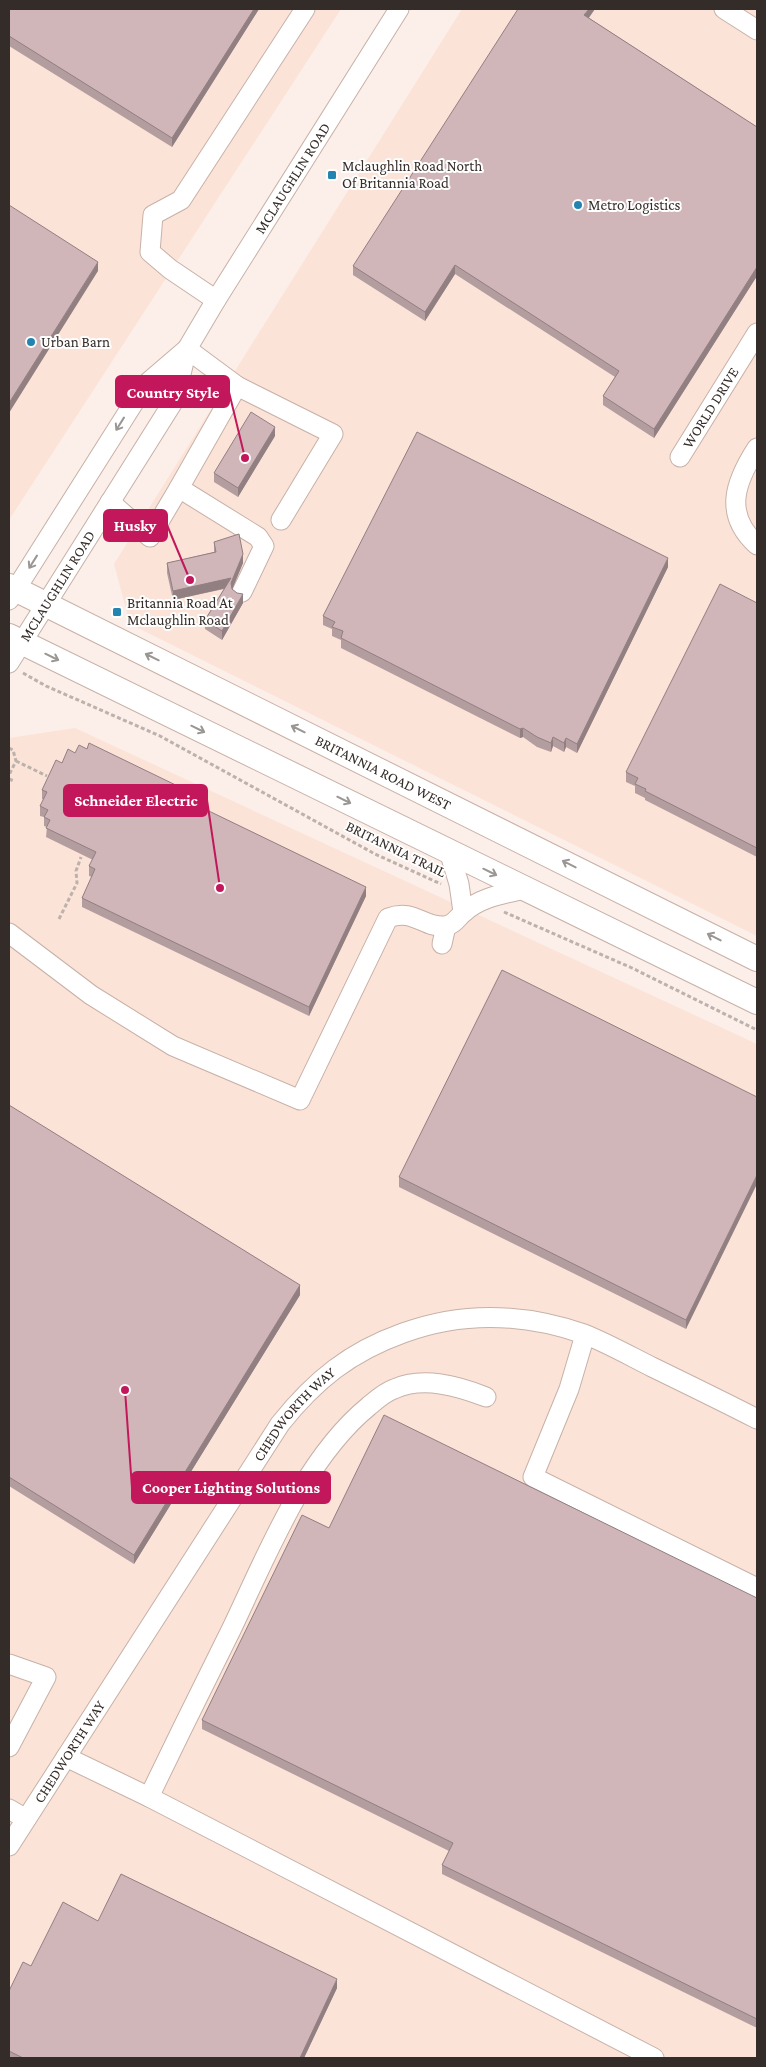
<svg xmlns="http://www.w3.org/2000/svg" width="766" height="2067" font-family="'Crimson Pro',serif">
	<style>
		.built { fill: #fce3d8 }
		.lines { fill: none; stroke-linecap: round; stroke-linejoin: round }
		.minor-casing { stroke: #c7b1a7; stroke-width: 21 }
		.major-casing { stroke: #c7b1a7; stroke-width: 26 }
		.path { stroke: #bdb1ab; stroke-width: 3; stroke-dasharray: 4 2.5; stroke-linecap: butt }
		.minor { stroke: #fff; stroke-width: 19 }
		.major { stroke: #fff; stroke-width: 24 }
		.wall { fill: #b39d9f }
		.shaded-wall { fill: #927f82 }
		.building { fill: #d0b6b9; stroke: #927f82 }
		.oneway { stroke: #9a9694 }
		.poi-dot { fill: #2484b0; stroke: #fefefe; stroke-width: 2 }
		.labels { text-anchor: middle; stroke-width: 4; stroke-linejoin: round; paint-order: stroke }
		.poi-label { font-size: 15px; fill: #342c28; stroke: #fefefe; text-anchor: start }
		.street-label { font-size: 15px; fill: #342c28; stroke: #fefefe }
		.leader { fill: none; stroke: #c2185b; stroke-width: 2 }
		.callout-dot { fill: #c2185b; stroke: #fefefe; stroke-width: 2 }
		.callout { fill: #c2185b; stroke: #c2185b; stroke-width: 2 }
		.callout-label { font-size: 16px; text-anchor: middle; font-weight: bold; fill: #fff }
	</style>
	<rect width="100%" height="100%" fill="#fceee8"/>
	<path class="built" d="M9,9h332l-332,511z
		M462,9h295v927l-627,-312 -16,-60z
		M75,728l682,316v1014h-748v-1320z"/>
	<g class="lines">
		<defs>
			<g id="minor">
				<path d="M724,9l33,21"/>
				<path d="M216,300l-46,-31 -20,-17 3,-37 28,-15 124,-191"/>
				<path d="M187,349l50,37 96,48 -52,86"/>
				<path d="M237,386l-58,102 79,49 6,9 -22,46"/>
				<path d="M757,448c-22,34 -34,66 0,97"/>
				<path id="s1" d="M680,457l77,-124"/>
				<path d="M110,502l40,35 29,-49"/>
				<path d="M9,600l136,-215 42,-36"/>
				<path id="s2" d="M9,663l166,-264 12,-50 29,-49 183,-291"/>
				<path d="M449,851l10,33 4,28"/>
				<path d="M9,933l82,62 82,51 127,54 88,-182c26,-10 35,10 57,8 9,-1 12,-8 18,-13 17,-16 40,-19 62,-24"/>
				<path d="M442,944l4,-18"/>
				<path d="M585,1335l-16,54 -36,88 224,111"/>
				<path d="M9,1664l37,13 -37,70"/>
				<path d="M66,1757l83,40 505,261"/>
				<path d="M149,1797c27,-56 54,-111 82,-167 36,-75 73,-171 138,-224 7,-6 16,-14 25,-17 29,-13 64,-3 92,8"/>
				<path d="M9,1809l17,10"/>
				<path id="s3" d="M9,1846l271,-422c35,-44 70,-72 123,-91 60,-22 120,-20 181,1 23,9 46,22 68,33 35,17 70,34 105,52"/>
			</g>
			<g id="major">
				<path id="s4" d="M9,586l748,373"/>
				<path d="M9,636l748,366"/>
			</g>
		</defs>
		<use href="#minor" class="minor-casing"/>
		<use href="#major" class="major-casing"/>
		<path class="path" d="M23,673l23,13 114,50 215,118 66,30
			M9,748l4,2 3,11 -7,14
			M16,761l31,15
			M9,779l5,2
			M504,912l128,56 125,62
			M59,919l18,-36 -1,-12 5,-14"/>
		<use href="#minor" class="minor"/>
		<use href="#major" class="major"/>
	</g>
	<path class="wall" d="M9,9h250l-87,138 -163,-101z
		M589,18l168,109v149l-103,162 -51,-33v-9l12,-19 -160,-103 -30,47 -72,-46v-9z
		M275,436l-37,61 -24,-15v-9z
		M214,542l29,21 -11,26 11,14 -21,37 -17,-11v-9l19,-31 -51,11 -6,-27v-10l47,-11z
		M668,567l-91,186 -11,-6 -2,5 -11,-6 -2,6 -14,-5 -14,-10 -3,1 -179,-90v-8l-9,-4v-7l-9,-4v-9z
		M757,603v254l-112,-57v-2l-10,-5v-7l-9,-4v-10z
		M75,753l113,47v1l178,95 -57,120 -227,-109v-9l10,-21 -3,-1v-10l4,-6 -47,-23 1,-10 -3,-1v-9l-4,-1v-10l4,-6 -2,-1v-9l20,-27z
		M757,1097l-71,232 -287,-142v-10z
		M9,1105l291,190 -166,269 -125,-78z
		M329,1528l428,70v430l-315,-154v-9l7,-14 -247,-122v-9z
		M98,1921l239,67 -33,70h-295v-67l22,-25z"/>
	<path class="shaded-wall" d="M254,9h5l-87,138v-9z
		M589,9h6l-11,16v-10z
		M98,262v9l-89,142v-10z
		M455,265v9l-30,47v-9z
		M757,267v9l-103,162v-9z
		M275,427v9l-37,61v-9z
		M243,554v9l-12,29v-5l-58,13v-9z
		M668,558v9l-91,186v-9z
		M243,594v9l-21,37v-9z
		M523,728v9l-3,1v-9z
		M553,737v9l-2,6v-9z
		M566,738v9l-2,5v-9z
		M188,791v9l-4,8v-9z
		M366,887v9l-57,120v-9z
		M757,1175v9l-71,145v-9z
		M300,1285v10l-166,269v-9z
		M337,1979v9l-33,70h-4z"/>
	<path class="building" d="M9,9h245l-82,129 -163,-102z
		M518,9h71l-5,6 173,112v140l-103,162 -51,-33 16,-25 -164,-106 -30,47 -72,-46z
		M9,205l89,57 -89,141z
		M251,412l24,15 -37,61 -24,-15z
		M417,432l251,126 -91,186 -11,-6 -2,5 -11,-6 -2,6 -14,-6 -14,-9 -3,1 -179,-91 2,-7 -11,-4 3,-5 -12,-6z
		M239,534l4,20 -12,29 1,6 5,4 6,1 -21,37 -17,-11 26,-42 -58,13 -6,-28 49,-11 -2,-10z
		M720,584l37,19v245l-112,-57 1,-2 -11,-5 3,-6 -12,-6z
		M89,743l99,48 -4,8 182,88 -57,120 -227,-109 13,-29 -6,-3 7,-14 -50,-24 4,-8 -6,-3 4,-7 -8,-4 7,-14 -5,-2 14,-30 6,3 6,-14 7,4 4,-8 8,4z
		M502,970l255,127v78l-71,145 -287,-143z
		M9,1105l291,180 -166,270 -125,-78z
		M384,1415l373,183v421l-315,-154 11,-22 -251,-123 100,-205 27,13z
		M121,1874l216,105 -37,79h-277l-14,-7v-60l14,-29 8,4 32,-64 35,19z"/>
	<defs><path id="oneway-shaft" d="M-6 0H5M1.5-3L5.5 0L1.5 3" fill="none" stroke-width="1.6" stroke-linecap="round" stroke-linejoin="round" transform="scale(1.25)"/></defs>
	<g class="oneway">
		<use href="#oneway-shaft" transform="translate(120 424) rotate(122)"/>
		<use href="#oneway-shaft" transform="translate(33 562) rotate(122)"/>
		<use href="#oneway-shaft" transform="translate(52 657) rotate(26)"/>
		<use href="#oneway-shaft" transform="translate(152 657) rotate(-154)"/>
		<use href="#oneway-shaft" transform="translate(198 729) rotate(26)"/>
		<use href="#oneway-shaft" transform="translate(298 729) rotate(-154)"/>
		<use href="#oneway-shaft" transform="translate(344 800) rotate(26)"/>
		<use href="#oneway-shaft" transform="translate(569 864) rotate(-153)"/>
		<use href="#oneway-shaft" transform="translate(490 872) rotate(26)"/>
		<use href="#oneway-shaft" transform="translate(714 937) rotate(-153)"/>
	</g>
	<g class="poi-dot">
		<rect x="327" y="170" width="10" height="10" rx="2.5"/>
		<circle cx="578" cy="205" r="5"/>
		<circle cx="31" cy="342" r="5"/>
		<rect x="112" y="607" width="10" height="10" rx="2.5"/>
	</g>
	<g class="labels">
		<g class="poi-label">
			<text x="342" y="171">Mclaughlin Road North<tspan x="342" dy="17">Of Britannia Road</tspan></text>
			<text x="588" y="210">Metro Logistics</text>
			<text x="41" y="347">Urban Barn</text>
			<text x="127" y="608">Britannia Road At<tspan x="127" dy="17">Mclaughlin Road</tspan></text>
		</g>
		<g class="street-label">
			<text dy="5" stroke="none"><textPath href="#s2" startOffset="564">MCLAUGHLIN ROAD</textPath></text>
			<text dy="5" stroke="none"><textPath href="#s1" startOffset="58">WORLD DRIVE</textPath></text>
			<text dy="5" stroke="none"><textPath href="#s2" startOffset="91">MCLAUGHLIN ROAD</textPath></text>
			<text dy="5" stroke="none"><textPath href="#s4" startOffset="418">BRITANNIA ROAD WEST</textPath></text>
			<text transform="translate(396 849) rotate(26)" y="5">BRITANNIA TRAIL</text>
			<text dy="5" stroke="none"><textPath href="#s3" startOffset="518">CHEDWORTH WAY</textPath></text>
			<text dy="5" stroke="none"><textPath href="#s3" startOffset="112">CHEDWORTH WAY</textPath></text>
		</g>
	</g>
	<path class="leader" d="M245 458L229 392M190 580L167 525M220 888L207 800M125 1390L132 1488"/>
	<g class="callout-dot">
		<circle cx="245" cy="458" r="5"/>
		<circle cx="190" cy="580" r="5"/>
		<circle cx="220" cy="888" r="5"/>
		<circle cx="125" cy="1390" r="5"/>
	</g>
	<g class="callout">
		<rect x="116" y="376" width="113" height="31" rx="5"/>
		<rect x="104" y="510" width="63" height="31" rx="5"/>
		<rect x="64" y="785" width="143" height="31" rx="5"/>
		<rect x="132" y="1472" width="198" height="31" rx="5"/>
	</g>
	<g class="callout-label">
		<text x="173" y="398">Country Style</text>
		<text x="135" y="531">Husky</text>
		<text x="136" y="806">Schneider Electric</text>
		<text x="231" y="1493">Cooper Lighting Solutions</text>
	</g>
	<rect width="766" height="2067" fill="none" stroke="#342c28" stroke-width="20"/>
</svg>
